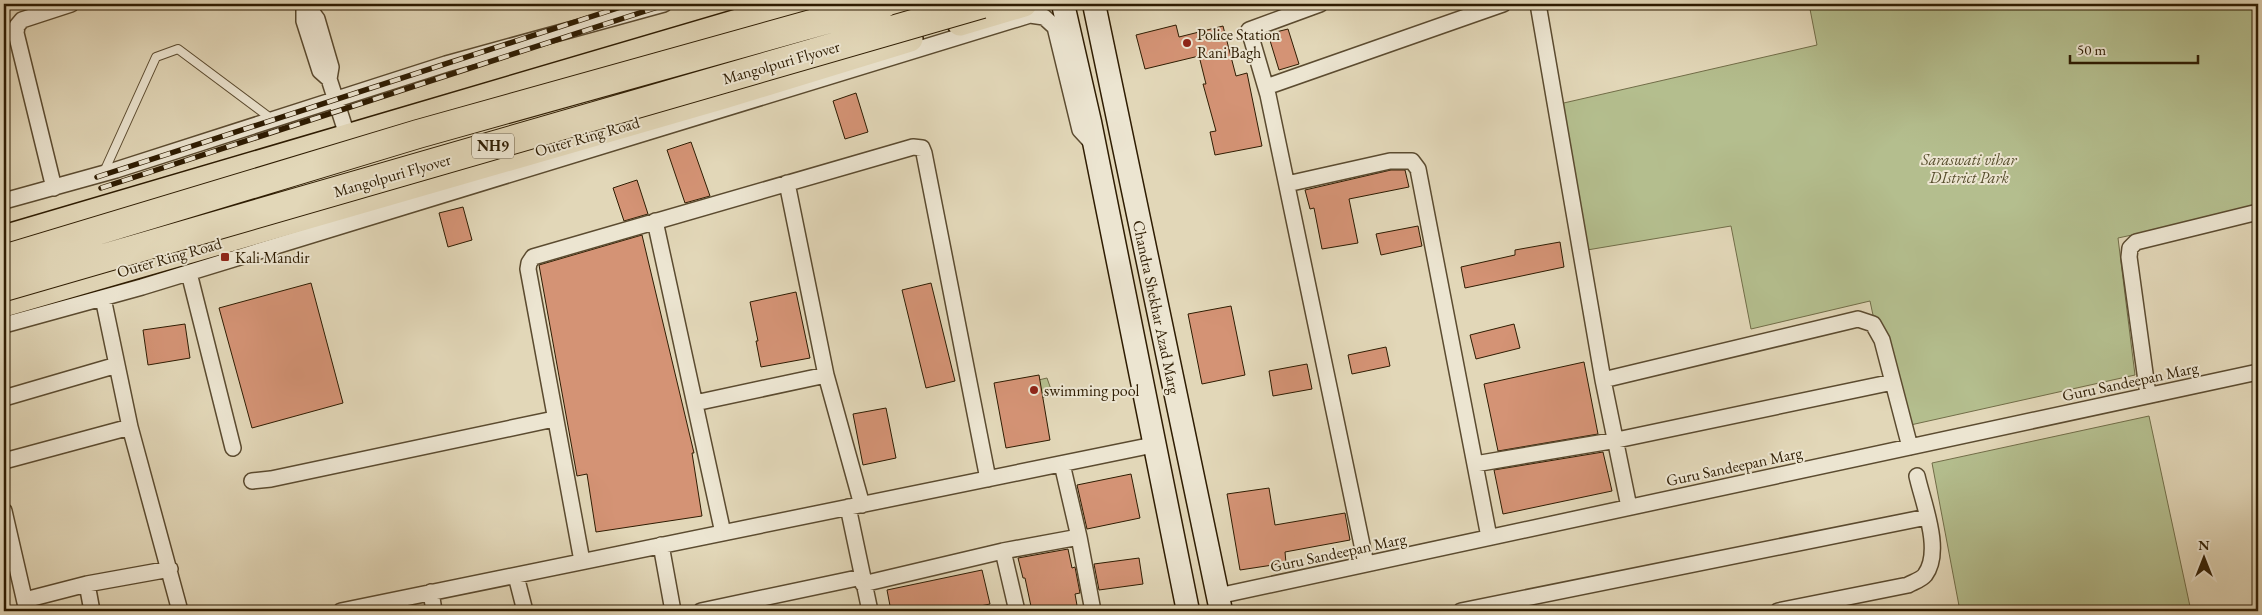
<svg xmlns="http://www.w3.org/2000/svg" width="2262" height="615" font-family="'EB Garamond',serif">
	<style>
		.green { fill: #b4be8e; stroke: #716d48 }
		.building { fill: #d49375; stroke: #2e1c02 }
		.lines { fill: none; stroke-linecap: round; stroke-linejoin: round }
		.lane-casing { stroke: #5b4b30; stroke-width: 10 }
		.street-casing { stroke: #5b4b30; stroke-width: 18 }
		.secondary-casing { stroke: #2e1c02; stroke-width: 25 }
		.primary-casing { stroke: #2e1c02; stroke-width: 28 }
		.lane { stroke: #ece5d1; stroke-width: 8 }
		.street { stroke: #ece5d1; stroke-width: 15 }
		.secondary { stroke: #ece5d1; stroke-width: 22 }
		.primary { stroke: #e2d7b8; stroke-width: 25 }
		.rail-casing { stroke: #2e1c02; stroke-width: 5.5 }
		.rail { stroke: #ece5d1; stroke-width: 4; stroke-dasharray: 11; stroke-linecap: butt }
		.highway-bridge-casing { stroke: #2e1c02; stroke-width: 30; stroke-linecap: butt }
		.highway-bridge { stroke: #e2d7b8; stroke-width: 28 }
		.poi-dot { fill: #8f2418; stroke: #ece5d1; stroke-width: 2 }
		.labels { text-anchor: middle; stroke-width: 4; stroke-linejoin: round; paint-order: stroke }
		.shield { fill: #ece5d1; stroke: #675840; stroke-width: 1 }
		.shield-label { font-size: 15px; font-weight: bold; fill: #2e1c02 }
		.poi-label { font-size: 16px; fill: #2e1c02; stroke: #ece5d1; text-anchor: start }
		.street-label { font-size: 16px; fill: #2e1c02; stroke: #ece5d1 }
		.park-label { font-size: 16px; font-style: italic; fill: #564d2c; stroke: #ece5d1 }
	</style>
	<rect width="100%" height="100%" fill="#e2d7b8"/>
	<filter id="stains"><feTurbulence type="fractalNoise" baseFrequency=".004" numOctaves="4"/><feColorMatrix values="0 0 0 0 .2 0 0 0 0 .09 0 0 0 0 .02 0 0 0 .5 -.17"/></filter>
	<radialGradient id="worn" r=".72"><stop offset=".6" stop-color="#630" stop-opacity="0"/><stop offset="1" stop-color="#630" stop-opacity=".3"/></radialGradient>
	<path class="green" d="M1809,4h449v204l-140,30 17,137 -238,53 -27,-127 -119,28 -20,-103 -144,24 -32,-145 262,-60z
		M1047,378l6,17 -34,8 -2,-18z
		M2149,416l42,195h-231l-28,-148z"/>
	<path class="building" d="M1176,25l3,12 44,-11 13,50 11,-3 15,73 -47,9 -5,-23 6,-1 -13,-47h3l-7,-28 -54,13 -9,-34z
		M1288,29l11,35 -20,6 -11,-36z
		M856,93l12,39 -23,7 -12,-38z
		M691,142l19,54 -25,7 -18,-53z
		M1391,170h14l4,17 -60,12 9,44 -36,6 -8,-41 -4,1 -5,-19z
		M637,180l11,34 -24,7 -11,-33z
		M463,207l9,33 -24,7 -9,-34z
		M1418,226l4,20 -41,9 -5,-21z
		M642,235l52,218h-2l10,63 -106,16 -9,-58 -10,2 -38,-211z
		M1560,242l4,25 -99,21 -4,-21 54,-12v-5z
		M311,283l32,120 -91,25 -33,-120z
		M931,283l24,98 -29,7 -24,-98z
		M796,292l14,66 -49,9 -5,-26h2l-8,-39z
		M1231,306l14,69 -43,9 -14,-70z
		M185,324l5,34 -42,7 -5,-35z
		M1514,324l6,24 -44,11 -6,-24z
		M1386,347l4,19 -38,8 -4,-19z
		M1584,362l14,72 -100,17 -14,-67z
		M1307,364l5,25 -39,7 -4,-25z
		M1039,375l11,65 -44,8 -12,-65z
		M886,408l10,50 -33,7 -10,-51z
		M1603,452l9,39 -109,23 -9,-44z
		M1131,474l9,44 -53,11 -10,-44z
		M1269,488l6,37 70,-12 5,27 -65,12 1,11 -46,7 -13,-76z
		M1068,549l4,19 3,-1 5,26 -5,1 3,17h-46l-7,-33h-2l-5,-20z
		M1139,558l4,26 -44,6 -5,-26z
		M982,570l8,34 -34,7h-7l-1,-5 -22,5h-35l-4,-21z"/>
	<g class="lines">
		<defs>
			<path id="lane" d="M103,174l53,-117 22,-8 95,71"/>
			<path id="street" d="M304,4v17l16,50 9,8
				M306,4l11,15 14,48 -2,12 19,59
				M1320,4l-71,26 19,65 98,469
				M1538,4l65,376 26,127
				M1266,87l237,-83
				M1287,184l103,-23h22l6,8 71,368
				M54,188l-38,-155 1,-7 5,-6 49,-16
				M4,201l112,-31 330,-106 218,-60
				M655,221l68,312
				M189,273l44,175
				M103,298l27,129 50,184
				M4,325l138,-38 888,-272 14,2 11,10 25,103 12,13
				M826,375l36,130
				M1603,380l255,-61 15,5 9,16 28,107
				M2148,395l-19,-138 1,-9 6,-6 122,-30
				M4,398l113,-33
				M695,403l131,-28 -39,-192
				M4,461l126,-34
				M1062,464l17,73
				M1475,464l142,-24 276,-58
				M252,481l19,-2 283,-60
				M848,507l22,104
				M4,511l23,100
				M661,545l12,66
				M1003,551l76,-14 14,74
				M582,561l-54,-292 1,-6 4,-6 380,-110 9,1 2,5 64,326
				M516,576l9,35
				M87,584l5,27
				M863,584l140,-33 14,60
				M431,592l3,19
				M1218,596l1040,-224
				M25,600l62,-16 83,-15
				M341,611l812,-166
				M701,611l161,-34
				M1461,611l466,-94
				M1778,611l130,-26c5,-3 13,-5 17,-10 18,-24 -2,-72 -8,-99"/>
			<path id="secondary" d="M1063,4l27,118 98,489
				M1094,4l127,607"/>
			<path id="primary" d="M960,23l64,-19
				M4,238l795,-234
				M4,304l720,-208 186,-57"/>
		</defs>
		<use href="#lane" class="lane-casing"/>
		<use href="#street" class="street-casing"/>
		<use href="#secondary" class="secondary-casing"/>
		<use href="#primary" class="primary-casing"/>
		<use href="#lane" class="lane"/>
		<use href="#street" class="street"/>
		<use href="#secondary" class="secondary"/>
		<use href="#primary" class="primary"/>
		<defs>
			<path id="rail" d="M97,177l533,-173
				M101,188l566,-184"/>
		</defs>
		<use href="#rail" class="rail-casing"/>
		<use href="#rail" class="rail"/>
		<defs>
			<path id="highway-bridge" d="M4,259l414,-125 465,-130
				M4,287l978,-283"/>
		</defs>
		<use href="#highway-bridge" class="highway-bridge-casing"/>
		<use href="#highway-bridge" class="highway-bridge"/>
	</g>
	<g class="poi-dot">
		<circle cx="1187" cy="43" r="5"/>
		<rect x="220" y="252" width="10" height="10" rx="2.5"/>
		<circle cx="1034" cy="390" r="5"/>
	</g>
	<g class="labels">
		<rect class="shield" x="472" y="133.5" width="42" height="25" rx="4"/>
		<g class="shield-label">
			<text x="493" y="151">NH9</text>
		</g>
		<g class="poi-label">
			<text x="1197" y="40">Police Station<tspan x="1197" dy="18">Rani Bagh</tspan></text>
			<text x="235" y="263">Kali Mandir</text>
			<text x="1044" y="396">swimming pool</text>
		</g>
		<g class="street-label">
			<text transform="translate(781 62) rotate(-16)" y="6">Mangolpuri Flyover</text>
			<text transform="translate(587 136) rotate(-16)" y="6">Outer Ring Road</text>
			<text transform="translate(392 175) rotate(-16)" y="6">Mangolpuri Flyover</text>
			<text transform="translate(169 257) rotate(-16)" y="6">Outer Ring Road</text>
			<text transform="translate(1157 307) rotate(78)" y="6">Chandra Shekhar Azad Marg</text>
			<text transform="translate(2130 381) rotate(-12)" y="6">Guru Sandeepan Marg</text>
			<text transform="translate(1734 466) rotate(-12)" y="6">Guru Sandeepan Marg</text>
			<text transform="translate(1338 552) rotate(-12)" y="6">Guru Sandeepan Marg</text>
		</g>
		<g class="park-label">
			<text x="1969" y="165">Saraswati vihar<tspan x="1969" dy="18">DIstrict Park</tspan></text>
		</g>
	</g>
	<rect width="2262" height="615" fill="none" stroke="#e2d7b8" stroke-width="20"/>
	<rect x="5" y="5" width="2252" height="605" fill="none" stroke="#2e1c02" stroke-width="2.5"/>
	<rect x="10" y="10" width="2242" height="595" fill="none" stroke="#2e1c02"/>
	<g transform="translate(2204 558)" stroke="#ece5d1" stroke-width="4" paint-order="stroke">
	<path d="M0-4L9 19L0 12L-9 19Z" fill="#2e1c02"/>
	<text y="-8" font-size="14" font-weight="bold" text-anchor="middle" fill="#2e1c02">N</text>
	</g>
	<path d="M2070 55v8h128v-8" fill="none" stroke="#2e1c02" stroke-width="2.5"/>
	<text x="2077" y="55" font-size="15" fill="#2e1c02" stroke="#ece5d1" stroke-width="4" paint-order="stroke">50 m</text>
	<rect width="100%" height="100%" filter="url(#stains)"/>
	<rect width="100%" height="100%" fill="url(#worn)"/>
</svg>
